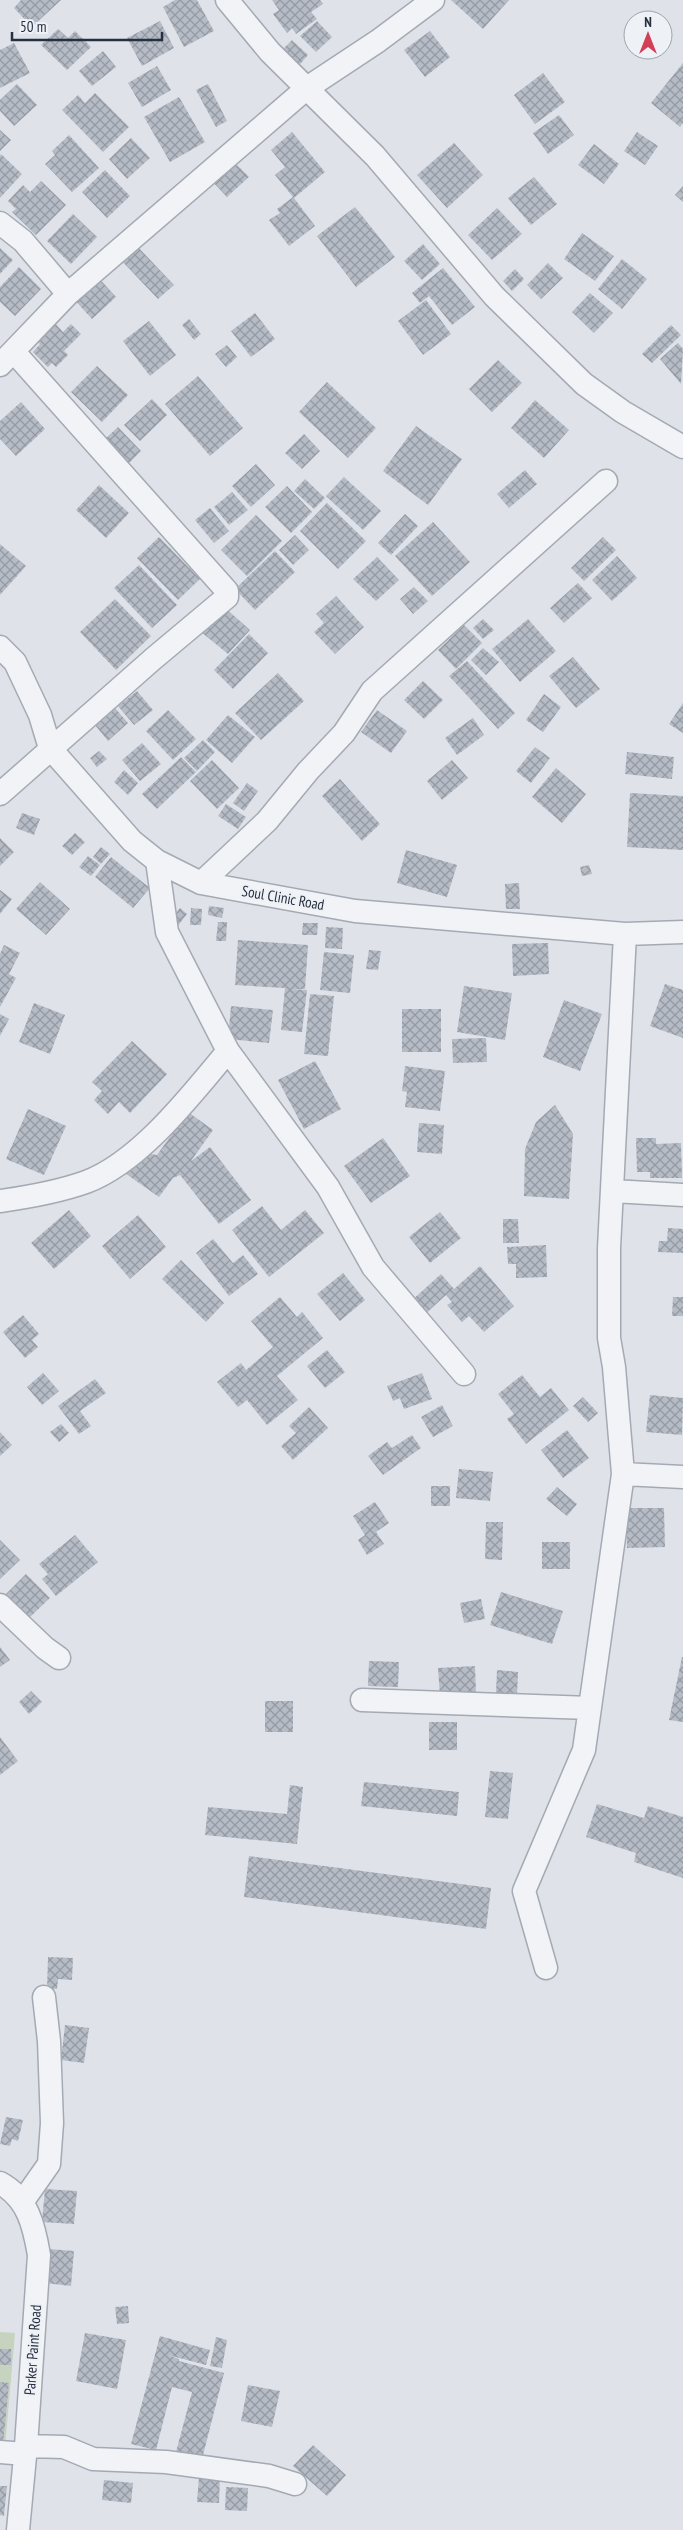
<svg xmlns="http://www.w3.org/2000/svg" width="683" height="2530" font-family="'PT Sans Narrow',sans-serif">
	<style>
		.park { fill: #c5d3bf }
		.building { fill: url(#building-cross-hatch) }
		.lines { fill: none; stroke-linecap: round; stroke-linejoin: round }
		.minor-casing { stroke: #a4aab3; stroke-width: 25 }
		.minor { stroke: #f1f3f7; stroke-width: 22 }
		.labels { text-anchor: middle; stroke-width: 4.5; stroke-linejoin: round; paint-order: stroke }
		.street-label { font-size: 15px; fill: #273040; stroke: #eef2f6 }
	</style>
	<defs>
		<pattern id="building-cross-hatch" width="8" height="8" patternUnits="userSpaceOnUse" patternTransform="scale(1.25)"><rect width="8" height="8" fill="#b6bcc6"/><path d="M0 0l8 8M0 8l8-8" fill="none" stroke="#9499a2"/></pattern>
	</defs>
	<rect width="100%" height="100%" fill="#dfe3e9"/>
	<path class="park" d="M0,2332l15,1 -10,114h-5z"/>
	<path class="building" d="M21,0h40l-29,27 -18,-19z
		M175,0h22l17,31 -30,16 -21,-40z
		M272,0h48l3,4 -12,8 6,7 -21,15 -4,-6 -5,5 -14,-19 6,-4z
		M451,0h58l-26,29z
		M160,21l14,27 -32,18 -15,-28z
		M317,21l15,16 -16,15 -16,-16z
		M58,29l10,9 7,-7 16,16 -24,23 -26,-25z
		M430,31l20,26 -25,20 -21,-27z
		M292,40l16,15 -13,15 -17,-16z
		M14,43l16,30 -30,15v-38z
		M103,51l13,16 -24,19 -13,-15z
		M683,63v60l-3,4 -29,-24z
		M157,66l14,24 -29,17 -14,-24z
		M543,73l22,29 -30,22 -21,-29z
		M17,84l20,21 -23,21 -14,-15v-11z
		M208,84l19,37 -11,6 -20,-37z
		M95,93l34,34 -26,25 -41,-42 16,-15 7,8z
		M179,97l26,45 -35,20 -26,-45z
		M559,115l15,20 -26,19 -15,-21z
		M0,130l11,10 -11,11z
		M292,132l33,40 -31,26 21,28 -26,20 -20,-26 11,-7 -3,-4 16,-12 -18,-22 10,-8 -14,-17z
		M637,132l21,14 -13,19 -21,-14z
		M69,135l30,33 -27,24 -27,-28 10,-9 -3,-4z
		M131,138l19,20 -23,21 -18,-20z
		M454,143l29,32 -36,33 -30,-33z
		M594,144l25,20 -15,20 -26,-19z
		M1,154l21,20 -22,24v-42z
		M230,158l19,19 -22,20 -18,-19z
		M105,170l25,26 -23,22 -25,-26z
		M534,177l23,27 -26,21 -23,-27z
		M41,181l25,24 -30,30 -24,-23 4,-3 -8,-8 15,-16 7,7z
		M683,186v16l-8,-7z
		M355,207l40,50 -39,30 -39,-51z
		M497,208l25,26 -30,26 -24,-25z
		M73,214l24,23 -26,27 -24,-23z
		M582,233l32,23 -19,25 -31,-22z
		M134,243l40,42 -16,14 -39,-41z
		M423,244l17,20 -18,16 -18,-19z
		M0,248l13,12 -13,14z
		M622,259l25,20 -25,30 -24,-20z
		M548,263l15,15 -22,21 -14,-14z
		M19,267l22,22 -26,27 -15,-14v-15z
		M443,268l32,39 -23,18 -23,-29 -9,7 -8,-10z
		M515,269l9,10 -12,12 -9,-10z
		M95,274l21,23 -24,22 -21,-23z
		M590,293l23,20 -19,20 -22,-21z
		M426,300l25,34 -28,21 -25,-34z
		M255,313l20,26 -24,18 -20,-26z
		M189,319l12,15 -7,6 -12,-15z
		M149,321l27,34 -26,21 -27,-35z
		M54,322l9,10 8,-8 10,10 -17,17 4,4 -12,12 -4,-4 -4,4 -15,-15 7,-8 -4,-4z
		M671,325l10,10 -29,28 -10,-9z
		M678,343l5,6 -2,35 -21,-25z
		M227,345l10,12 -11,10 -11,-13z
		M498,360l24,23 -30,29 -23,-23z
		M97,366l31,29 -26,27 -31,-30z
		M198,376l45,52 -33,28 -45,-52z
		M327,382l49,46 -28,30 -49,-46z
		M152,399l15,16 -27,26 -16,-16z
		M535,400l34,30 -25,28 -33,-30z
		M21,402l24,27 -29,27 -16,-17v-18z
		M416,426l46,33 -34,46 -45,-34z
		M118,427l23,24 -13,13 -23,-25z
		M304,434l16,17 -18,18 -17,-16z
		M256,464l19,21 -24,22 -19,-21z
		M525,470l12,14 -28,24 -12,-14z
		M344,477l37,34 -18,19 -37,-34z
		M305,479l20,19 -11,11 -20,-18z
		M99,485l30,28 -23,25 -30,-28z
		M287,486l25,26 -21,21 -26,-26z
		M232,492l16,18 -19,15 -15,-18z
		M327,503l39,38 -28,28 -38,-38z
		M210,508l19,23 -15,12 -19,-23z
		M405,514l13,12 -27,29 -13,-12z
		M256,515l26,26 -35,35 -26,-26z
		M433,522l37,40 -38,34 -37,-40z
		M295,535l14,15 -16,15 -14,-15z
		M159,537l41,42 -22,21 -41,-42z
		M603,537l13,13 -32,31 -13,-13z
		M0,544l26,22 -26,29z
		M275,551l20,21 -40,38 -20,-21z
		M617,556l20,22 -25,23 -20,-21z
		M377,557l22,23 -23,21 -23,-22z
		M139,565l38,40 -25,23 -38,-40z
		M578,583l14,15 -28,25 -14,-15z
		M414,587l14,14 -15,13 -13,-15z
		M336,596l28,31 -29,27 -21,-22 10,-9 -8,-9z
		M115,599l36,37 -35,34 -36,-38z
		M222,605l28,25 -22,24 -28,-23z
		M483,619l11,11 -11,9 -10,-11z
		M528,619l28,32 -36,31 -28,-33z
		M464,625l18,18 -26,26 -18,-19z
		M249,634l19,19 -35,36 -19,-19z
		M483,648l16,14 -13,13 -15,-15z
		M573,657l27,32 -24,19 -27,-32z
		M467,661l48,52 -17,16 -49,-53z
		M278,673l26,28 -43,39 -26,-27z
		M423,681l20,19 -19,19 -20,-19z
		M137,691l16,19 -19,15 -16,-19z
		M544,694l17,13 -18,25 -17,-12z
		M683,703v30l-14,-9z
		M115,708l13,15 -20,18 -13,-16z
		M168,710l28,29 -23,21 -27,-29z
		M377,710l30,21 -16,22 -30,-21z
		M228,715l27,22 -23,26 -26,-23z
		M473,718l11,17 -27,20 -12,-17z
		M203,740l12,12 -18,19 -13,-13z
		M142,743l19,21 -21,17 -18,-21z
		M535,747l15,11 -19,25 -15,-12z
		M99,751l8,8 -10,8 -7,-9z
		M627,752l47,5 -2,22 -47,-5z
		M181,757l15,15 -39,37 -15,-15z
		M212,760l27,28 -22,21 -27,-28z
		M452,760l16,18 -26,22 -15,-19z
		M556,768l30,26 -24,29 -30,-26z
		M124,770l14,13 -10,12 -14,-13z
		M340,779l40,45 -18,17 -40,-45z
		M247,783l11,8 -14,20 -11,-8z
		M630,793l53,3v54l-56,-3z
		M226,804l20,13 -8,12 -20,-13z
		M22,813l18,6 -6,16 -18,-7z
		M75,833l10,9 -13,13 -10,-9z
		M0,838l14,14 -14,14z
		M101,847l9,7 -9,10 -8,-7z
		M406,850l51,15 -10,32 -50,-14z
		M88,856l12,9 -9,11 -12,-9z
		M111,857l39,31 -17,20 -38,-31z
		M589,865l3,9 -10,2 -2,-9z
		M40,882l30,27 -24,26 -30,-26z
		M519,883l1,26h-14l-1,-25z
		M0,890l12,9 -12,15z
		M209,906l15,2 -2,10 -14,-3z
		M180,908l7,6 -10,13 -8,-6z
		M191,908l11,1 -1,16h-11z
		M218,922h9l-1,19h-10z
		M303,923h15l-1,12h-15z
		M326,927l17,1 -1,21 -17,-1z
		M238,940l70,5 -3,44h-14l16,1 -5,42 -21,-2 4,-42 -50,-3z
		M548,943l1,31 -36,2 -1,-32z
		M4,945l16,8 -11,21 7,4 -16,29v-53z
		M369,950l12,1 -3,19 -12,-1z
		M324,952l30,3 -4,38 -30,-3z
		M665,984l18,6v48l-33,-12z
		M464,986l48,7 -7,47 -48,-8z
		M310,994l24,2 -6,60 -24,-2z
		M564,1000l38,14 -22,57 -37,-14z
		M34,1003l31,12 -15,39 -31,-12z
		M231,1006l42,4 -4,33 -41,-4z
		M402,1009h39v43h-39z
		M0,1014l9,5 -9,17z
		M486,1038l1,24 -34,1 -1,-24z
		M132,1041l35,33 -37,39 -11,-11 -11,12 -14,-14 8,-9 -10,-9z
		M315,1061l26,48 -37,20 -26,-49z
		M405,1066l40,5 -5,40 -35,-4 2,-15 -5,-1z
		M555,1105l18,29 -4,65 -45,-3 1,-47 11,-27z
		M28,1109l38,17 -22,49 -38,-16z
		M188,1112l25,18 -22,31 19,-14 41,53 -32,24 -39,-49 -7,3 -14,19 -37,-26 14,-19 21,3z
		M419,1123l25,2 -2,29 -25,-2z
		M383,1138l27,38 -39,27 -27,-37z
		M636,1138h20v6l25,-1 1,35h-32v-6h-13z
		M262,1206l19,24 24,-20 19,23 -55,44 -37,-47z
		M69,1210l22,26 -37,33 -23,-26z
		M440,1212l21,26 -31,25 -21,-26z
		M138,1215l28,32 -36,32 -28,-33z
		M503,1219h15l1,24h-16z
		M668,1228l15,1v24l-25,-1 1,-11h8z
		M213,1239l20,24 10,-8 15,19 -29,22 -33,-43z
		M546,1245l1,32 -31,1v-14h-8l-1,-17z
		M181,1260l43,43 -18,19 -44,-43z
		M480,1266l34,40 -30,26 -15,-16 -7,6 -15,-17 5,-3 -6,-7 -23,21 -13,-14 31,-28 13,15z
		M343,1273l22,27 -25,21 -23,-27z
		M280,1297l17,20 5,-5 21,26 -46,38 21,24 -31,25 -20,-25 -9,7 -21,-25 24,-19 5,7 27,-23 -22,-26z
		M673,1297h10v19h-11z
		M23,1315l16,19 -7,6 6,7 -13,11 -22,-26z
		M327,1350l18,22 -20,16 -18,-22z
		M43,1373l16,18 -17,14 -15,-18z
		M422,1373l10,26 -28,10 -4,-11 -7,3 -6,-15z
		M522,1375l18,22 11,-9 18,22 -43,34 -19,-25 7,-5 -16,-20z
		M95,1379l11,14 -26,18 11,15 -12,8 -21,-28z
		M650,1395l33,3 -1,37 -36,-3z
		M583,1397l15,16 -10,9 -15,-16z
		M442,1405l11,21 -20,11 -12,-20z
		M309,1407l19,21 -35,32 -12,-14 15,-13 -7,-7z
		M61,1424l8,9 -10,9 -9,-10z
		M567,1430l22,28 -26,20 -22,-28z
		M0,1432l12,13 -12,11z
		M412,1435l9,13 -38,27 -15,-19 19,-14 5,6z
		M459,1469l34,3 -3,29 -34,-3z
		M431,1486h19v20h-19z
		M557,1487l20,17 -10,12 -21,-17z
		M375,1502l14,21 -13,9 8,12 -17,11 -9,-15 7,-5 -12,-19z
		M626,1508h38l1,39 -38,1z
		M486,1522h17l-1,38 -17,-1z
		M75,1535l23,27 -42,34 -14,-17 6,-5 -9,-10z
		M0,1540l20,20 -20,19z
		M542,1542h28v27h-28z
		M26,1574l24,24 -22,21 -23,-24z
		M501,1592l62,19 -11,33 -62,-19z
		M481,1599l4,20 -21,4 -4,-20z
		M0,1647l10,13 -10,7z
		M682,1657h1v65l-14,-2z
		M369,1661l30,1 -1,25 -30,-1z
		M475,1666l1,28 -36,2 -2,-28z
		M497,1670l21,2 -1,23 -21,-2z
		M31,1691l11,11 -13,12 -10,-12z
		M265,1701h28v31h-28z
		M429,1722h28v28h-28z
		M0,1737l18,24 -18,14z
		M490,1771l23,2 -5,46 -23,-2z
		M364,1782l95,10 -2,24 -96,-10z
		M290,1785l13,2 -6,57 -92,-9 3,-28 79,7z
		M597,1804l47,14 4,-12 35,11v61l-49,-16 2,-9 -50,-16z
		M249,1856l242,32 -5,41 -242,-32z
		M48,1957l25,1 -1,22 -14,-1 -1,10h-10z
		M65,2025l24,3 -5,35 -23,-3z
		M6,2117l17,3 -5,21 -6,-2 -2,7 -10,-2z
		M45,2189l32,2 -3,33 -32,-2z
		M49,2249l25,2 -3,35 -26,-3z
		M128,2306l1,17 -12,1 -2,-17z
		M85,2333l41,7 -9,49 -41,-8z
		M160,2336l50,14 -4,15 -38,-10 11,4v2l45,12 -22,86 -26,-7 16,-60 -20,-5 -16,63 -25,-6z
		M216,2337l11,3 -5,28 -12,-2z
		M0,2349h11v16h-11z
		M0,2382l9,1 -6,61h-3z
		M248,2385l32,6 -8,36 -31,-6z
		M313,2445l33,30 -19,21 -34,-30z
		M199,2477h21l-1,26 -22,-1z
		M104,2480l29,3 -2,20 -29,-3z
		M0,2486h7l-3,30 -4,-1z
		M226,2487l22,1 -1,23 -22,-1z"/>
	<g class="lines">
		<defs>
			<path id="minor" d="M227,0l43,52 105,104 119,140 90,88 39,28 60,35
				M0,223l23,18 45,53 -68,71
				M68,294l239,-206 71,-47 55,-41
				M0,647l15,15 25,53 10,33 82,93 25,20 44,22 154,28 270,23 58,-2
				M0,794l153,-135 74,-62v-6l-213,-239
				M201,883l66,-62 41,-50 36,-38 28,-42 234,-210
				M228,1051l100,136 45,80 91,107
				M613,1191l70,4
				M0,1201c29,-4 58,-9 86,-19 54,-20 105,-87 142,-131l-61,-119 -10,-71
				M623,1474l60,3
				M0,1605l45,43 14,10
				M362,1700l228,8
				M546,1968l-22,-77 60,-141 39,-276 -9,-107 -5,-29v-90l16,-314
				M0,2183c28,15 34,43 39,72l-13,191 -8,84
				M23,2201l26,-37 3,-41 -3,-82 -5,-44
				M26,2446l38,1 29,12 73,3 103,14 26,8
				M0,2452l25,2"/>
		</defs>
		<use href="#minor" class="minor-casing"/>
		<use href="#minor" class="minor"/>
	</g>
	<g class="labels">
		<g class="street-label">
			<text transform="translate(283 898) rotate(10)" y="5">Soul Clinic Road</text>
			<text transform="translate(33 2350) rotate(-86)" y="5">Parker Paint Road</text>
		</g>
	</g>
	<g transform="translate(648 35)"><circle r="24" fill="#eef2f6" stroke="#9ea4ad"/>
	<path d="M0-4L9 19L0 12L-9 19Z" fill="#d23f57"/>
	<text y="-8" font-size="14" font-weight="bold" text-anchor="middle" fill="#273040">N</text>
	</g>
	<path d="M12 32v8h150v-8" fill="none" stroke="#273040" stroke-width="2.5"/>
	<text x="20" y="32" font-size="15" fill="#273040" stroke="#eef2f6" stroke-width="4" paint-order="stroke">50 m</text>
</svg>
